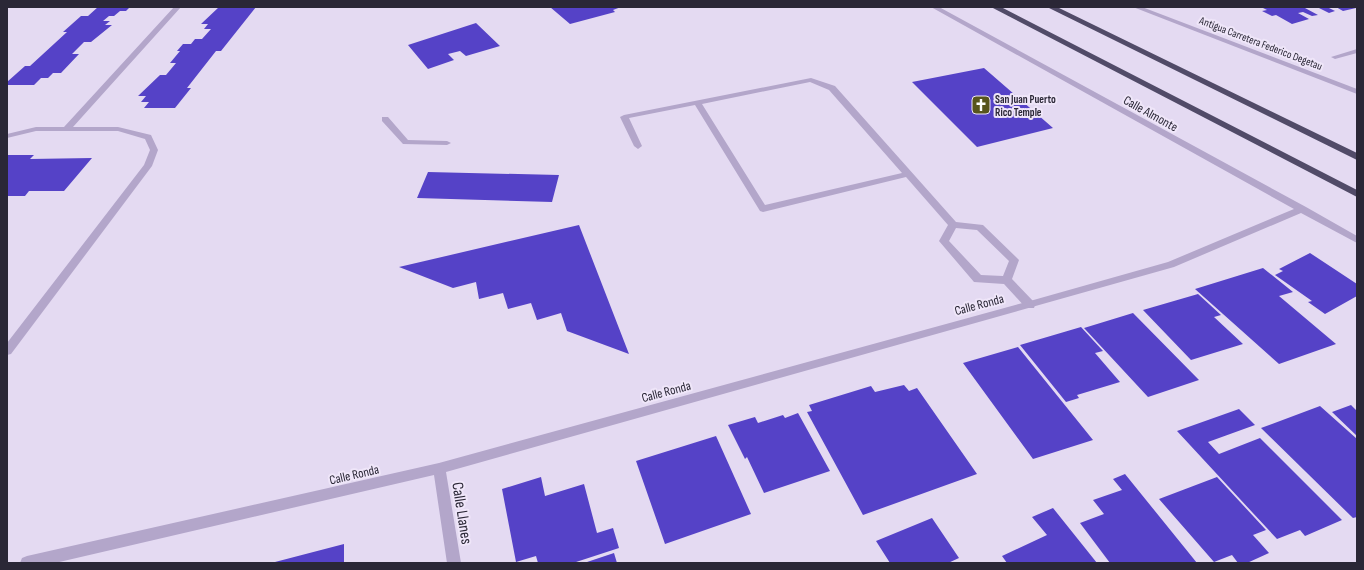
<svg xmlns="http://www.w3.org/2000/svg" width="1364" height="570" font-family="'Sofia Sans Condensed',sans-serif">
	<style>
		.building { fill: #5542c7 }
		.lines { fill: none; stroke-linecap: round; stroke-linejoin: round }
		.service { fill: #b3a6ca; fill-rule: evenodd }
		.minor { fill: #b3a6ca; fill-rule: evenodd }
		.tertiary { fill: #b3a6ca; fill-rule: evenodd }
		.trunk { fill: #514b68; fill-rule: evenodd }
		.labels { text-anchor: middle; stroke-width: 4; stroke-linejoin: round; paint-order: stroke }
		.far-street-label { font-size: 11px; fill: #2a2736; stroke: #efe6f9 }
		.far-poi-label { font-size: 11px; font-weight: bold; fill: #2a2736; stroke: #efe6f9; text-anchor: start }
		.street-label { font-size: 13px; fill: #2a2736; stroke: #efe6f9 }
		.near-street-label { font-size: 16px; fill: #2a2736; stroke: #efe6f9 }
	</style>
	<rect width="100%" height="100%" fill="#e4daf2"/>
	<path class="building" d="M98,7h32l-4,4h-6l-6,5h-5l-6,5h7l-5,4h7l-21,17h-7l-12,12h7l-18,19h-8l-5,5h-7l-7,7h-27v-3l18,-16h5l37,-34h-4l18,-16h7z
		M219,7h37l-35,44h-5l-29,37h4l-16,20h-31l5,-6h-8l5,-6h-8l22,-21h6l10,-12h-6l10,-12h-3l6,-7h8l4,-5h7l9,-10h-7l4,-5h-7z
		M550,7h71l-8,3 2,2 -45,12z
		M1261,7h47l-3,1 13,7 -6,1 -9,-4 -5,1 11,6 -17,5 -16,-9 -4,1 -10,-5 5,-1z
		M1317,7h10l8,4 -6,2z
		M1336,7h20v1l-13,3z
		M476,23l24,23 -34,10 -6,-5 -12,3 6,6 -26,9 -20,-24z
		M984,68l69,60 -76,19 -65,-65z
		M7,155h27l-4,4 62,-1 -28,33h-35l-4,5h-18z
		M428,172l131,3 -7,27 -135,-4z
		M579,225l50,129 -62,-23 -6,-18 -24,7 -6,-17 -23,6 -5,-16 -24,6 -3,-17 -23,6 -54,-21z
		M1310,253l47,31v12l-32,18 -17,-12 4,-1 -37,-26 8,-4 -4,-2z
		M1263,268l30,24 -14,4 57,48 -57,20 -84,-75z
		M1198,294l23,21 -7,2 29,27 -52,16 -48,-50z
		M1133,313l66,67 -51,17 -64,-69z
		M1081,327l22,24 -8,2 25,29 -43,13 2,3 -13,4 -46,-57z
		M1018,347l75,93 -60,19 -70,-96z
		M904,385l5,6 8,-3 60,86 -114,41 -56,-103 5,-1 -3,-6 62,-19 4,6z
		M1351,405l6,6v25l-25,-24z
		M1320,406l37,33v78l-4,1 -92,-90z
		M1239,409l16,16 -47,17 11,12 41,-16 82,82 -37,16 -5,-6 -23,9 -100,-108z
		M798,413l32,58 -66,22 -17,-36 -2,2 -17,-34 27,-8 3,6 25,-8 2,3z
		M716,436l35,78 -86,30 -29,-83z
		M1125,474l72,89h-87l-30,-40 24,-9 -11,-14 29,-10 -9,-11z
		M541,477l4,19 39,-12 13,49 16,-5 6,20 -46,15h-35l-2,-7 -20,6 -14,-73z
		M1217,477l49,53 -13,5 16,18 -22,10h-9l-6,-8 -18,7 -55,-63z
		M1053,508l44,55h-90l-5,-7 45,-21 -15,-18z
		M932,518l27,40 -11,5h-58l-14,-22z
		M344,544v19h-69v-1z
		M614,553l3,10h-33z"/>
	<g class="lines">
		<path class="service" d="M1357,49v4l-22,6 -4,-2z
			M811,78l24,8 121,136 27,3 34,33 2,2 -7,19 22,23 1,3 -1,3h-8l-22,-24 -30,-2 -35,-41 9,-16 -42,-48 -143,35 -3,-1 -65,-106 -66,13 13,28 -4,3 -4,-3 -14,-29 4,-2zM810,82l19,8 73,83 -137,32 -63,-101zM956,228l21,2 32,31 -6,15 -22,-1 -32,-34z
			M382,117h6l20,23 39,1 4,2 -4,2 -44,-1 -21,-23z"/>
		<path class="minor" d="M174,7h7l-108,120h45l33,8 7,15 -6,16 -141,188 -4,1v-12l137,-178 6,-15 -5,-11 -27,-8h-82l-29,7v-4l29,-7h28z
			M931,7h8l367,200 51,29v7l-56,-30 -127,54 -728,205 15,91h-14l-13,-88 -379,88h-35l2,-5 5,-2 412,-93 591,-162 138,-39 126,-53z"/>
		<path class="tertiary" d="M1133,7h9l215,82v5z"/>
		<path class="trunk" d="M991,7h10l356,183v7z
			M1047,7h10l300,146v7z"/>
	</g>
	<defs>
		<symbol id="church-square" viewBox="-11 -11 22 22"><rect x="-9" y="-9" width="18" height="18" rx="4" fill="#58551c" stroke="#efe6f9"/><path d="M-1.2-6h2.4v3.5h3.3v2.4h-3.3V6h-2.4V-.1h-3.3v-2.4h3.3Z" fill="#fff"/></symbol>
	</defs>
	<g fill-rule="evenodd">
		<use href="#church-square" x="970" y="94" width="22" height="22"/>
	</g>
	<g class="labels">
		<g class="far-street-label">
			<text transform="translate(1261 43) rotate(21)" y="4">Antigua Carretera Federico Degetau</text>
		</g>
		<g class="far-poi-label">
			<text x="995" y="103">San Juan Puerto<tspan x="995" dy="13">Rico Temple</tspan></text>
		</g>
		<g class="street-label">
			<text transform="translate(1151 113) rotate(29)" y="5">Calle Almonte</text>
			<text transform="translate(979 304) rotate(-15)" y="5">Calle Ronda</text>
			<text transform="translate(666 391) rotate(-15)" y="5">Calle Ronda</text>
			<text transform="translate(354 474) rotate(-13)" y="5">Calle Ronda</text>
		</g>
		<g class="near-street-label">
			<text transform="translate(463 513) rotate(81)" y="6">Calle Llanes</text>
		</g>
	</g>
	<rect width="1364" height="570" fill="none" stroke="#2a2736" stroke-width="16"/>
</svg>
